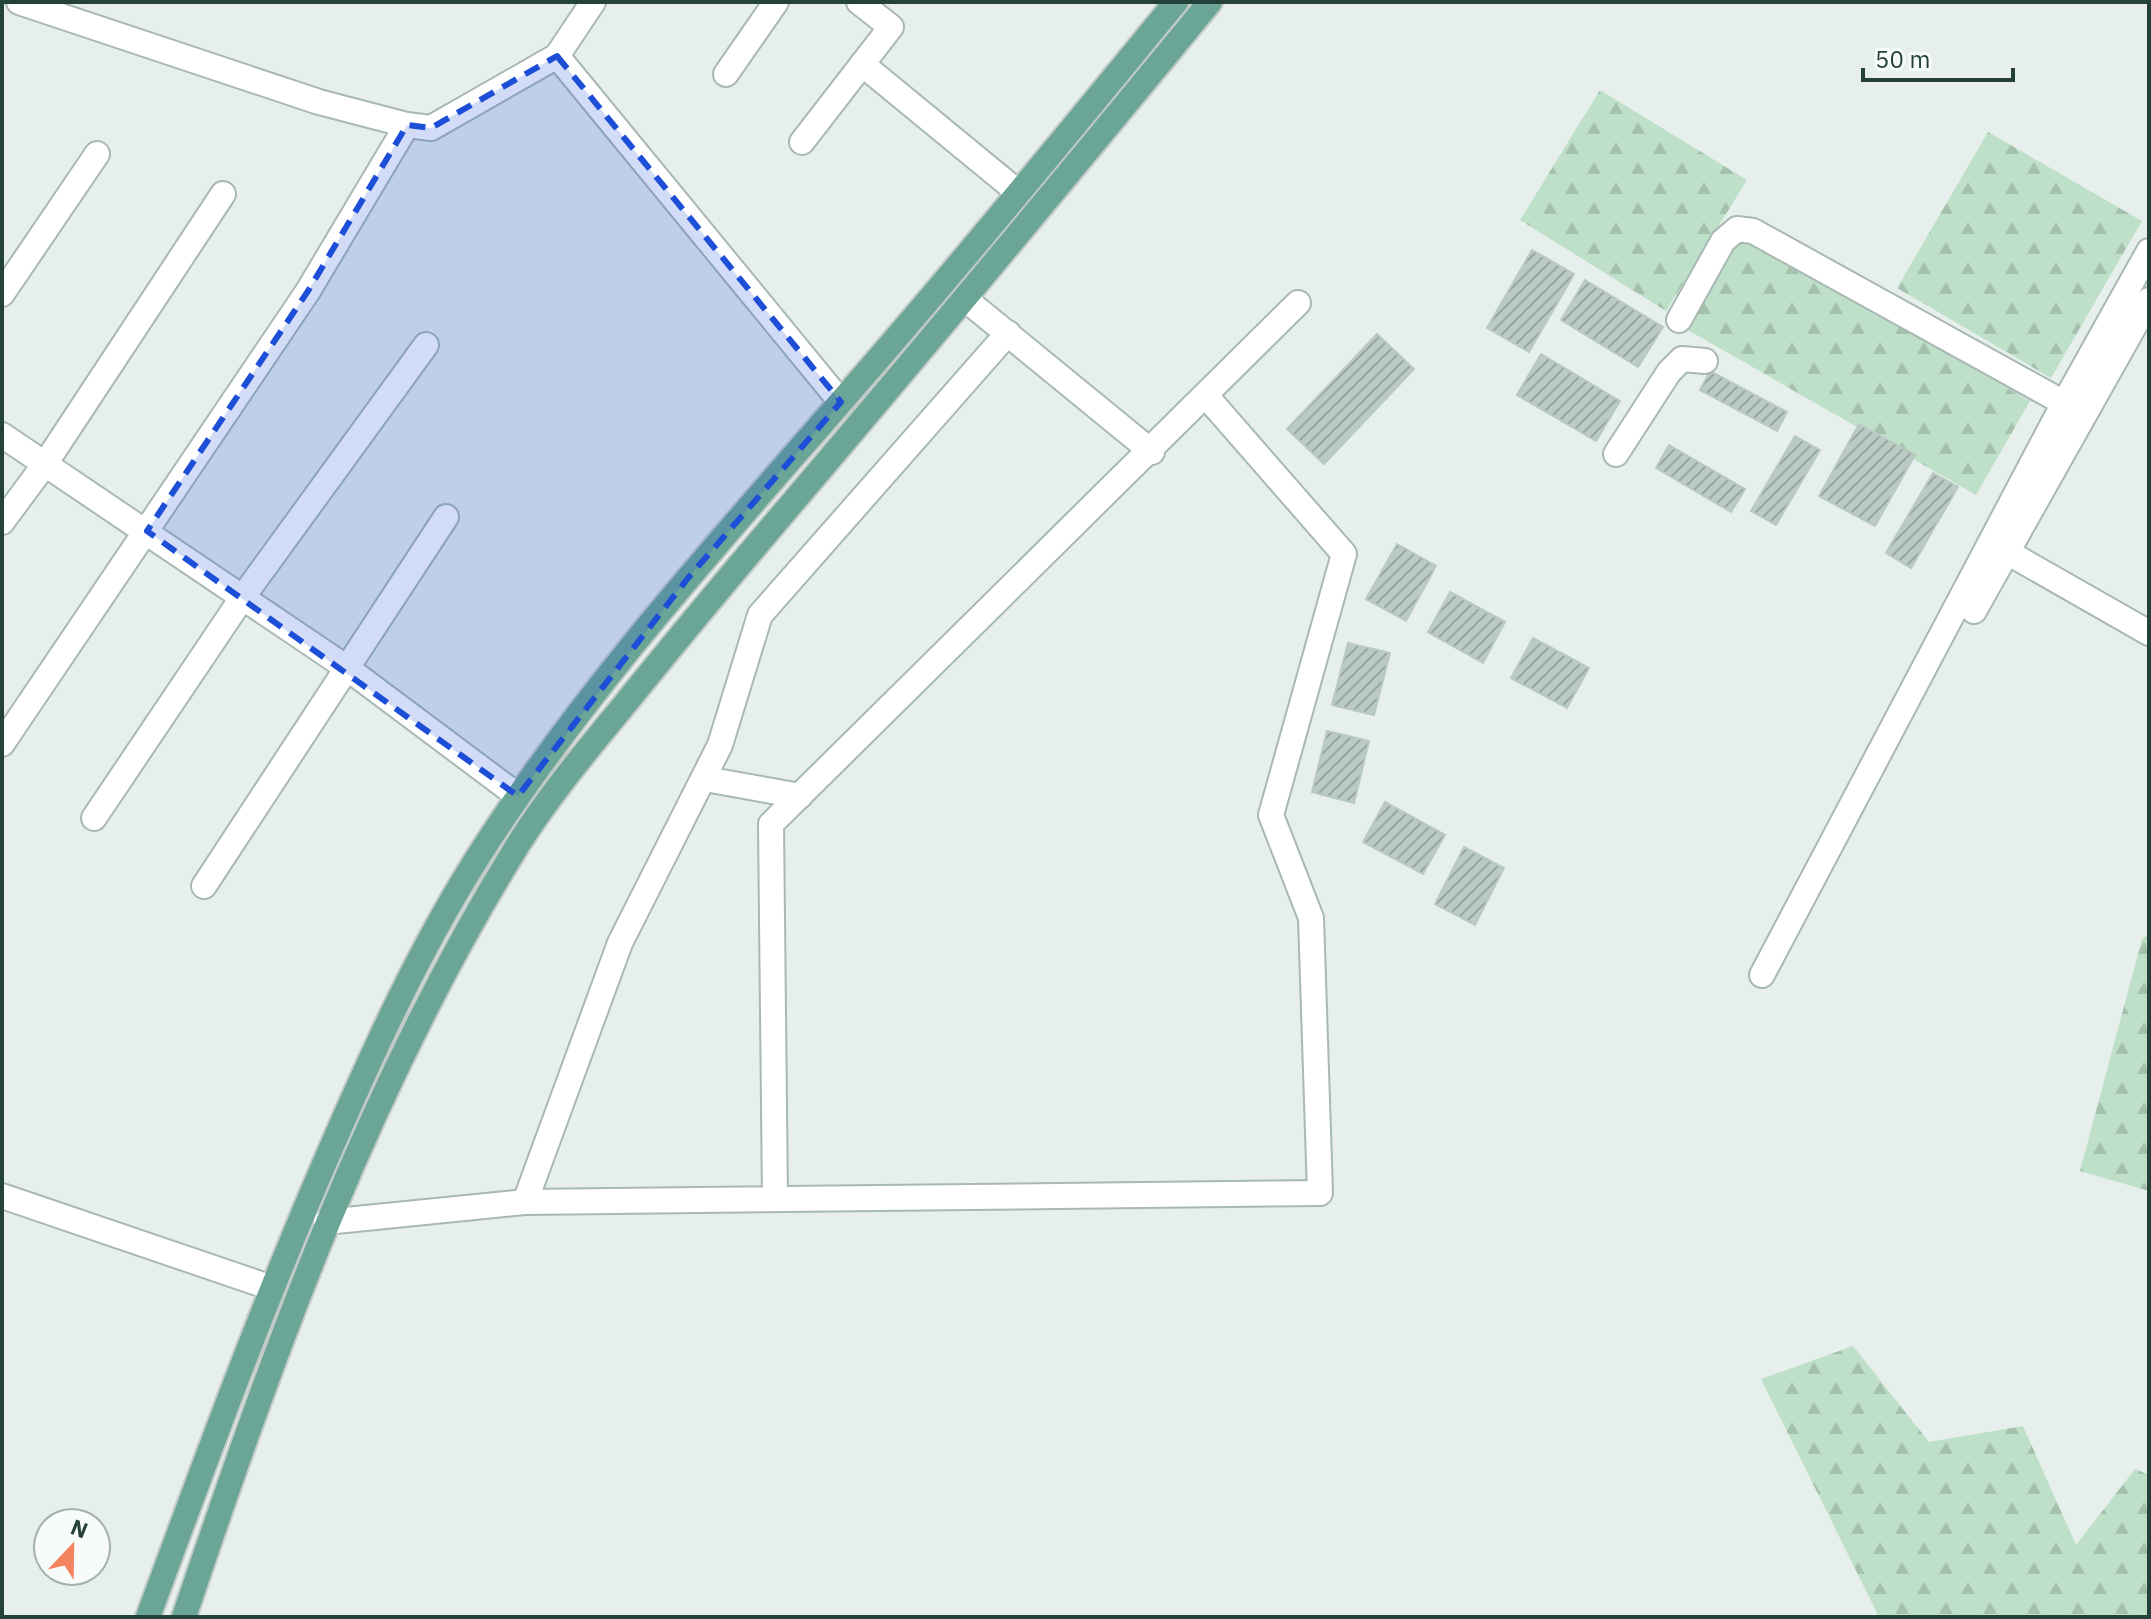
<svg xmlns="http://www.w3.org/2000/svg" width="2151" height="1619" font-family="'IBM Plex Sans',sans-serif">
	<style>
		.forest { fill: url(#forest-firs) }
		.building { fill: url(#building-hatch); stroke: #b8c9c2; stroke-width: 2 }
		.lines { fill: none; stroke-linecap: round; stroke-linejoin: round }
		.minor-casing { stroke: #a8b8b2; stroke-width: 28 }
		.major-casing { stroke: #c2cac8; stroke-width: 28 }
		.minor { stroke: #fff; stroke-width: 24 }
		.major { stroke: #6aa596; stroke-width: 24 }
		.marked { fill: #1d4ed8; fill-opacity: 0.2; stroke: #1d4ed8; stroke-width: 6; stroke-dasharray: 16 10; stroke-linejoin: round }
	</style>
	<defs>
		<pattern id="forest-firs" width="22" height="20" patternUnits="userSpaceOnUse" patternTransform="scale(2)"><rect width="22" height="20" fill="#bfe0c8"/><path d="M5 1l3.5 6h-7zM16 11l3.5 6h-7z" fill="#a4c1ad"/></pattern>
		<pattern id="building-hatch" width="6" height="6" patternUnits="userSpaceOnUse" patternTransform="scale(2)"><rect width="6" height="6" fill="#bbcac4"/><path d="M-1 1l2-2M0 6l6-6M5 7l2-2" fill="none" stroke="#98a6a0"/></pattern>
	</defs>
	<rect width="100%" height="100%" fill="#e6efeb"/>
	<path class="forest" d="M1600,90l147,90 -81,131 -146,-91z
		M1988,132l154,89 -91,157 -154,-90z
		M1740,236l290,165 -54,94 -290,-166z
		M2149,934v257l-69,-20 62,-232z
		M1853,1346l76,96 94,-16 53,119 59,-76 14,6v142h-270l-118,-238z"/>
	<path class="building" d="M1532,250l42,24 -45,78 -42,-24z
		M1585,280l78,47 -25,40 -77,-47z
		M1377,334l37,35 -90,95 -37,-35z
		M1541,354l79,47 -24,40 -79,-46z
		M1710,371l77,41 -10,19 -77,-41z
		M1859,424l56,31 -40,71 -56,-30z
		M1795,436l25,14 -44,75 -25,-14z
		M1669,445l76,44 -14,23 -75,-44z
		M1933,473l25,14 -47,81 -25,-15z
		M1397,544l39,22 -30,55 -40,-22z
		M1450,592l55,30 -22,41 -55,-31z
		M1533,638l56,30 -22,40 -56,-30z
		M1348,643l42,10 -16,62 -42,-10z
		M1327,731l42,10 -15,62 -42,-11z
		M1385,802l60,33 -22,39 -60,-32z
		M1464,847l40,21 -29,57 -40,-21z"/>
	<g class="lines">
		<defs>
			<path id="minor" d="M19,2l300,100 88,23 24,3 126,-72 284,346
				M557,56l36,-54
				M862,64l157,129
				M726,74l50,-72
				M802,142l89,-115 -32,-25
				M2,294l95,-140
				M965,299l187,153
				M1679,320l44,-79 14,-12 16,2 311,172
				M2,435l345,233 171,128
				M1616,454l53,-82 13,-13 23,2
				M2,522l43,-58 178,-270
				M2007,552l142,81
				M1974,611l175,-311
				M2,744l306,-453 99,-166
				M705,779l95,17
				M94,818l148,-220 184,-253
				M204,886l242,-369
				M1762,975l302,-572 85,-152
				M2,1196l270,92
				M775,1199l-4,-375 527,-521
				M525,1202l95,-259 100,-198 40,-130 248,-282
				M326,1222l199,-20 795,-9 -9,-275 -40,-103 73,-261 -137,-157"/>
			<path id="major" d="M148,1617c57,-155 114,-310 180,-462 44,-101 89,-201 148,-295 104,-164 236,-310 363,-456 115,-131 226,-267 337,-402
				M184,1617c91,-269 184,-531 335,-774 31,-49 69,-94 106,-139 55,-68 111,-135 168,-202 140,-165 279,-332 417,-500"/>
		</defs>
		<use href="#minor" class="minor-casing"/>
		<use href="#major" class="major-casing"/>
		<use href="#minor" class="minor"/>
		<use href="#major" class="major"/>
	</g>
	<path class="marked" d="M557,56l284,346 -153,176 -170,218 -371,-265 161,-240 99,-166 24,3z"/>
	<rect width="2151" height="1619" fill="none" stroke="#24423a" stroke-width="8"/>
	<g transform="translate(72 1547) rotate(22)"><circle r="38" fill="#f7fbf9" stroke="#a3b1ad" stroke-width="2"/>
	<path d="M0-6L14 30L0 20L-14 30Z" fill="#f4845f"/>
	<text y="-12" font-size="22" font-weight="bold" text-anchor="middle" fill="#24423a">N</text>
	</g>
	<path d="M1863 68v12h150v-12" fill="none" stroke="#24423a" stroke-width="4"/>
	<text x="1875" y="68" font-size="24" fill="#24423a" stroke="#f7fbf9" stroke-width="6" paint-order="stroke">50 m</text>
</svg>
